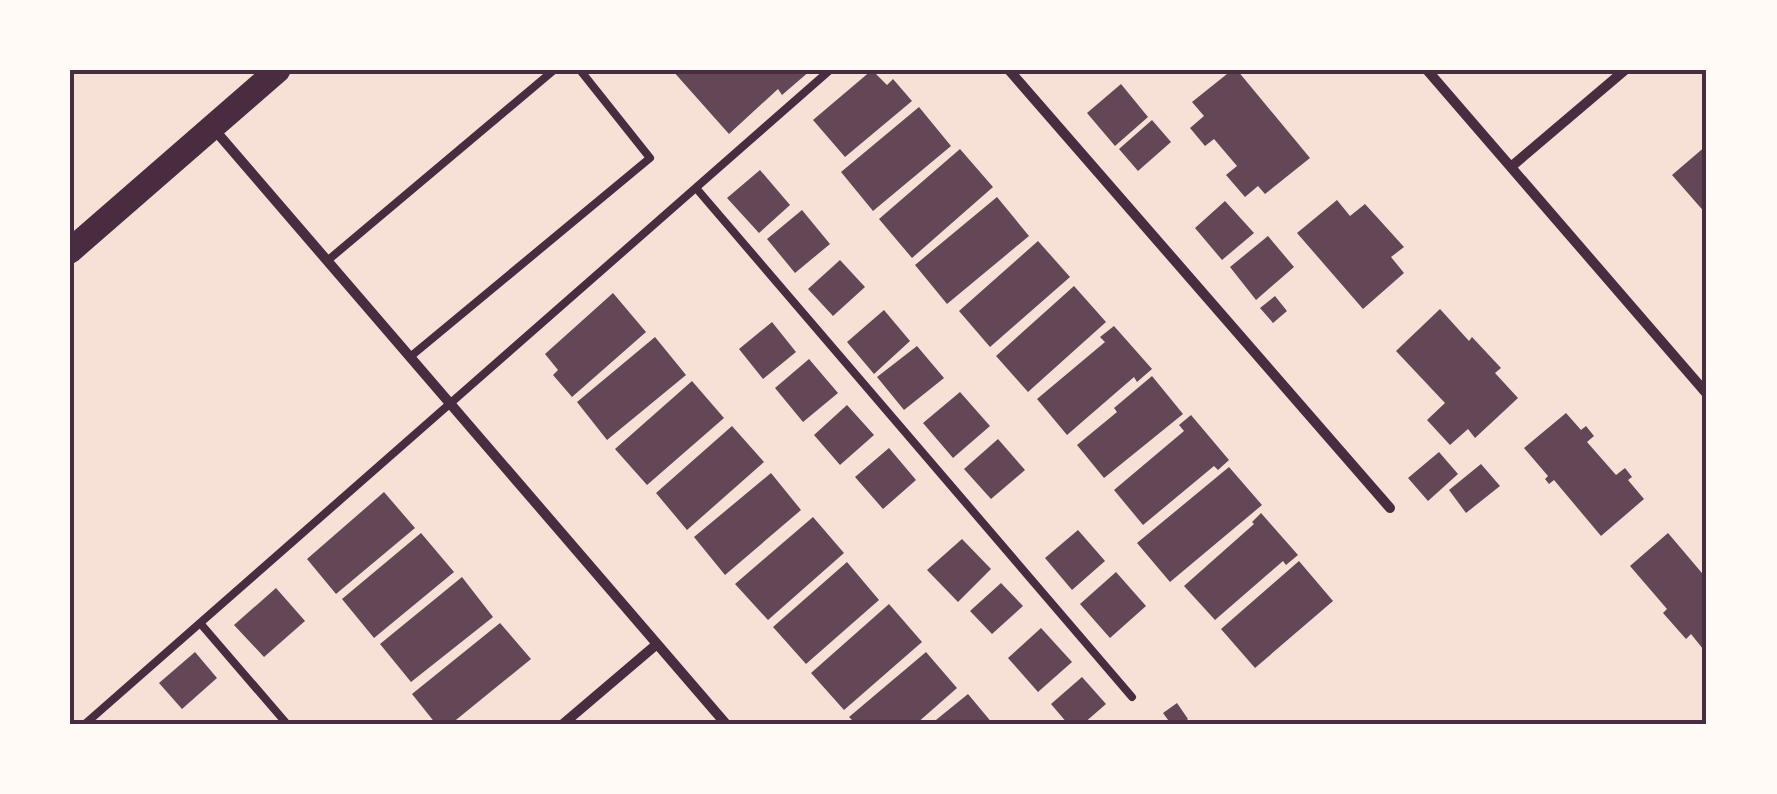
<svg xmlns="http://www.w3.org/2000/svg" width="1777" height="794" font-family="'Fira Sans Condensed',sans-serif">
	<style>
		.building { fill: #644757 }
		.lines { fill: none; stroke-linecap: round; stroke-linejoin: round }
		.service { stroke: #4a2c40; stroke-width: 8 }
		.minor { stroke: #4a2c40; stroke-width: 10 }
		.primary { stroke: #4a2c40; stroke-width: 25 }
		.neatline { fill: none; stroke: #4a2c40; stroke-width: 4 }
	</style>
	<rect width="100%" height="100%" fill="#f7e1d7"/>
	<path class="building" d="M672,70h139l-29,25 -4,-6 -49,45z
		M872,70l15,15 6,-6 19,22 -67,56 -32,-37z
		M1232,70h5l73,88 -45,36 -7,-8 -13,11 -19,-22 11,-9 -23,-27 -9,7 -15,-18 14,-12 -12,-14z
		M1121,84l27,33 -33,29 -28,-33z
		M919,107l32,39 -78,65 -32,-39z
		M1152,120l19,22 -33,29 -19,-22z
		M1707,145v70l-35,-40z
		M960,149l33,38 -81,71 -33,-39z
		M760,170l30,35 -31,28 -32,-35z
		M997,197l32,39 -82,68 -32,-39z
		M1337,200l13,16 15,-12 39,43 -13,10 13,16 -41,36 -66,-76z
		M1225,201l29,32 -32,27 -27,-32z
		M802,210l28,34 -35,29 -28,-34z
		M1268,236l26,31 -38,33 -26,-33z
		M1038,241l32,36 -80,70 -31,-36z
		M840,260l25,27 -32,29 -25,-27z
		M1074,286l32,36 -78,70 -32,-36z
		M613,293l33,39 -74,65 -19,-22 5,-5 -13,-16z
		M1275,296l12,15 -14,12 -13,-15z
		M1440,309l29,32 3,-4 29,31 -6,5 23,25 -43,40 -7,-9 -18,16 -23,-25 18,-17 -49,-52z
		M884,310l26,31 -36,33 -27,-32z
		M772,322l24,30 -33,27 -24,-30z
		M1114,326l38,43 -15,13 -3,-5 -67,58 -30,-36 68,-57 -5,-5z
		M655,337l31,38 -79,65 -30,-38z
		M917,346l27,32 -40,32 -27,-33z
		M809,359l29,34 -35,29 -28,-34z
		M1152,376l31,38 -79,64 -27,-33 40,-33 -3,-4z
		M692,381l32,37 -77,67 -32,-36z
		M960,392l30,34 -37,32 -30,-35z
		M847,405l27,30 -34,30 -26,-30z
		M1566,413l15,17 5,-4 8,10 -7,6 29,33 9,-7 7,9 -4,3 16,19 -43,37 -47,-56 -5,4 -4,-5 3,-3 -24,-28z
		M1191,415l38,45 -11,10 -4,-4 -71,59 -29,-35 70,-59 -5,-6z
		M732,426l32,36 -77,68 -31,-37z
		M998,439l27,31 -34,29 -27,-30z
		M889,448l27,32 -33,29 -28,-32z
		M1439,452l19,22 -30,27 -20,-23z
		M1481,464l19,22 -34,27 -17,-23z
		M1229,467l33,38 -92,77 -33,-39z
		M771,473l30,37 -76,65 -31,-38z
		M384,492l31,36 -79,66 -29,-35z
		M1261,513l37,42 -12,10 -3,-4 -68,59 -31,-34 70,-62 -2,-2z
		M813,517l31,36 -76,67 -33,-36z
		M1078,530l27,31 -33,29 -27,-32z
		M421,533l33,39 -80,66 -32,-39z
		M1668,533l39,46v75l-16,-20 -5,5 -23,-26 4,-4 -37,-43z
		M962,539l29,30 -33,33 -31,-32z
		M1299,561l34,40 -78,67 -34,-39z
		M847,562l32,38 -73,64 -33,-37z
		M1116,572l30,34 -36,32 -30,-34z
		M462,577l31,40 -82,65 -31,-38z
		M1001,583l22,23 -31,28 -22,-23z
		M276,588l29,33 -41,36 -30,-32z
		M889,604l33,38 -78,68 -33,-37z
		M500,623l31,36 -80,65h-15l-24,-30z
		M1041,628l31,34 -34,30 -30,-34z
		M195,652l22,26 -35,31 -23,-26z
		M926,652l31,36 -41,36h-60l-7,-7z
		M1082,677l24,27 -23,20h-15l-17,-20z
		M968,694l25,30h-62z
		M1177,703l11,16 -6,5h-11l-8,-11z"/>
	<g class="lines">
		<path class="service" d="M696,188l436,509
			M327,261l227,-191
			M410,357l240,-199 -70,-88
			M200,623l87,101
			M85,724l745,-654"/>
		<path class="minor" d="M1009,70l381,438
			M1427,70l280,324
			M213,128l513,596
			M1512,166l113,-96
			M563,724l94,-80"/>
		<path class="primary" d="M70,251l208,-181"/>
	</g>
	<rect width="1777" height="794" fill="none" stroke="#fffaf5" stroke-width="145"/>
	<rect x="72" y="72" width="1632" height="650" class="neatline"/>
</svg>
